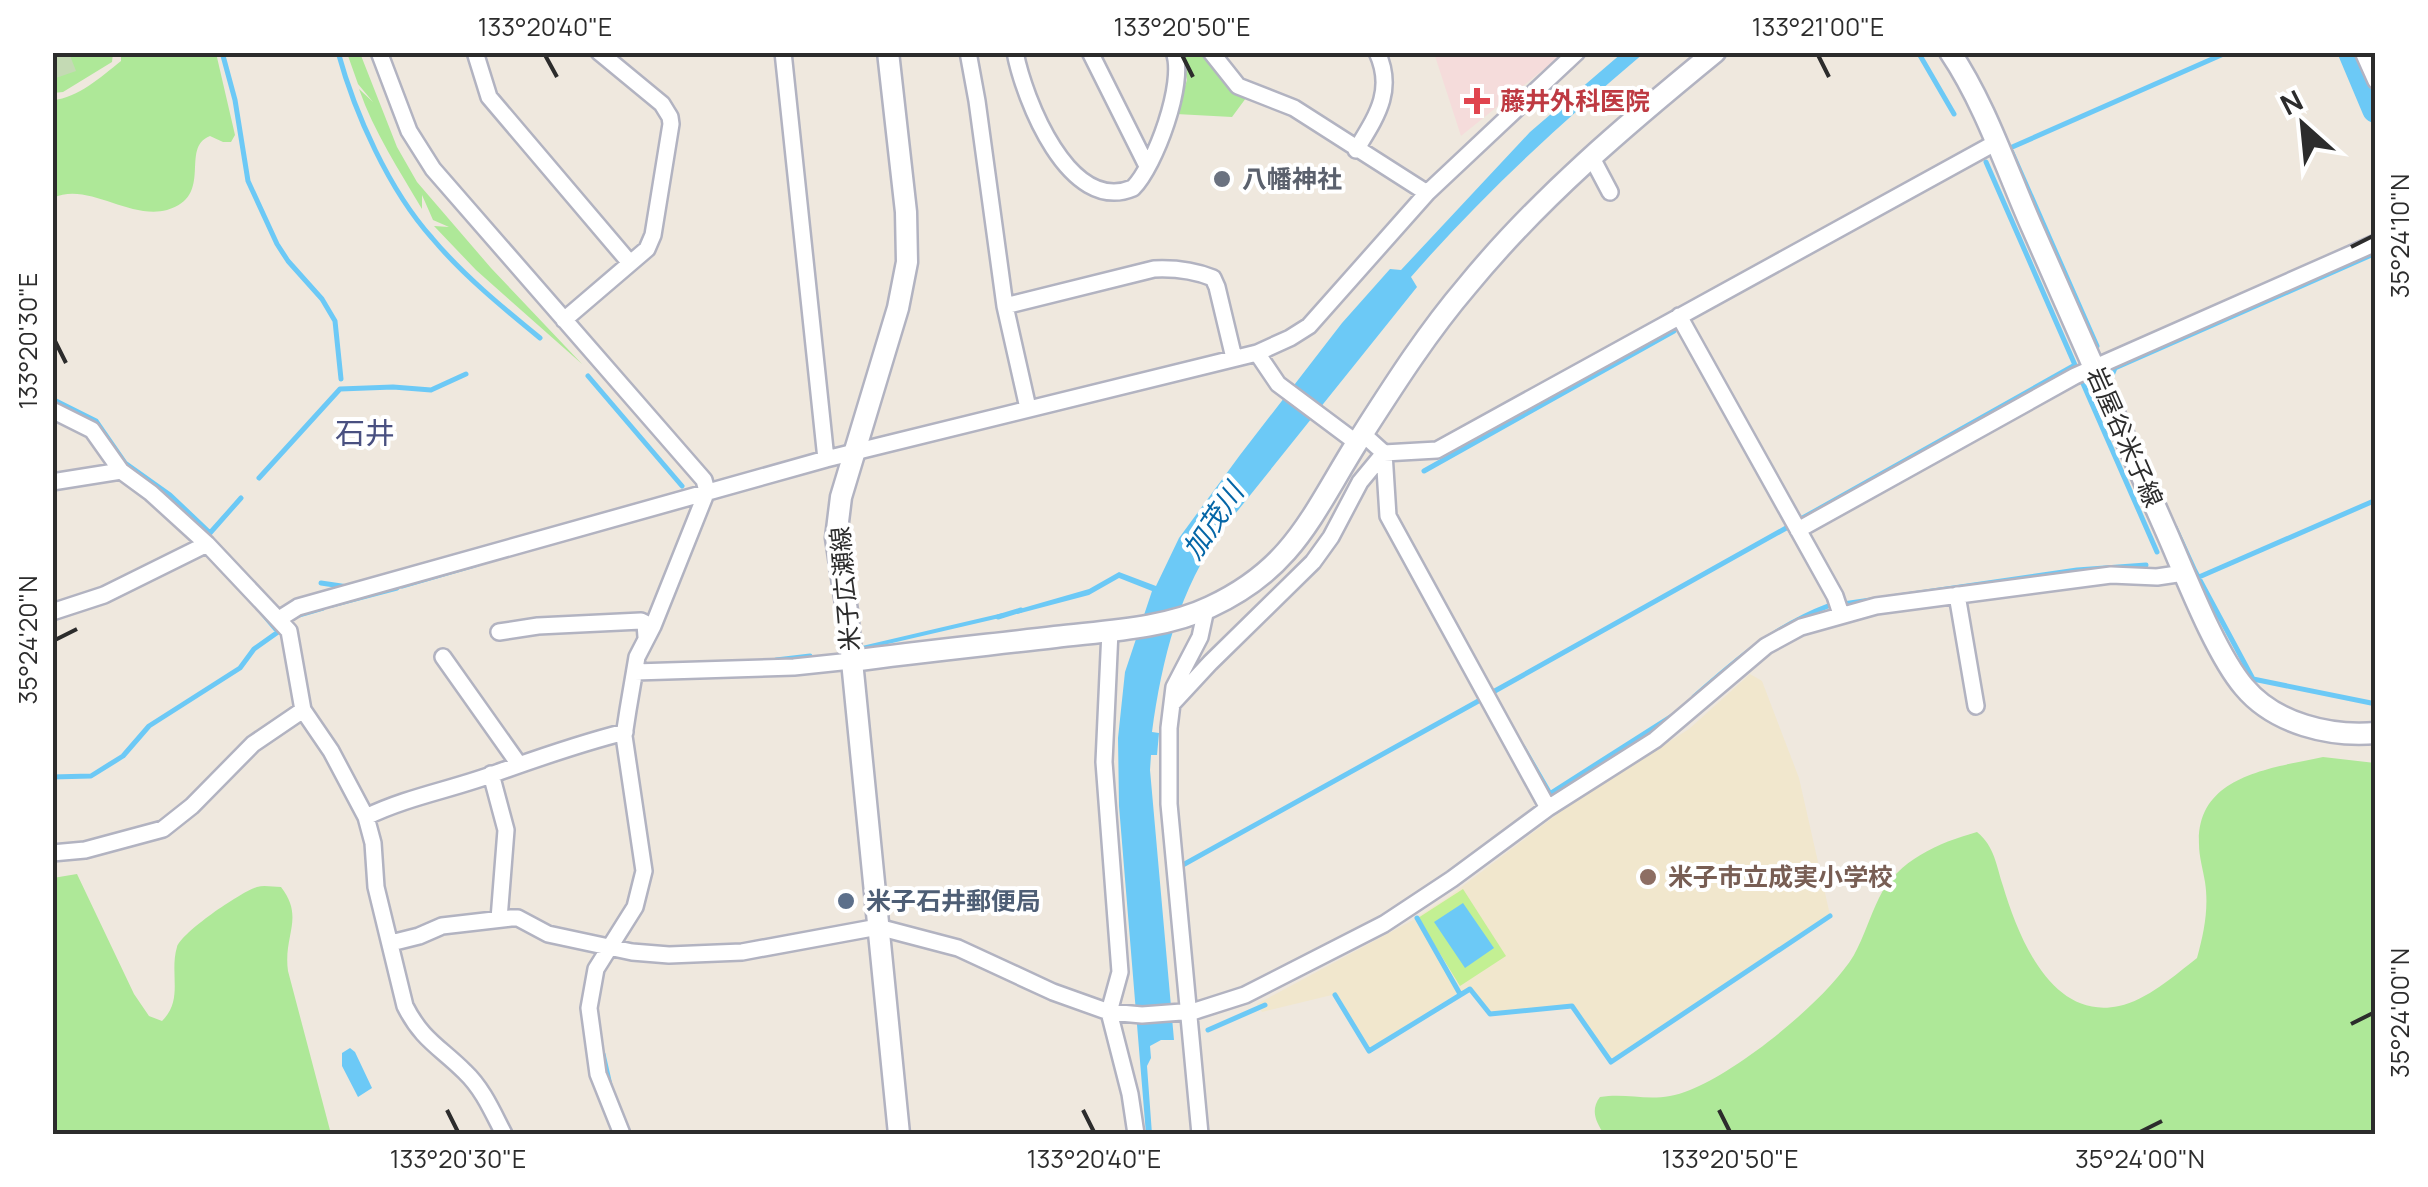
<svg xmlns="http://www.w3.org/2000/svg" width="2428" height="1187" font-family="Manrope,'Noto Sans JP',sans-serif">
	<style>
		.education { fill: #f1e7cd }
		.medical { fill: #f5dcdb }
		.green { fill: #aee898 }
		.cemetery { fill: #c4dab4 }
		.pitch { fill: #c3f093 }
		.water { fill: #6cc9f6 }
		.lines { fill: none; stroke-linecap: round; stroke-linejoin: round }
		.stream { stroke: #6cc9f6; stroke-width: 5 }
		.river { stroke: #6cc9f6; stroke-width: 28 }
		.street-casing { stroke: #b2b3c1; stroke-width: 20 }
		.secondary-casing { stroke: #b2b3c1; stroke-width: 25 }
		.street { stroke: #fff; stroke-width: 15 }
		.secondary { stroke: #fff; stroke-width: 20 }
		.ticks { fill: none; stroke: #2c2c2c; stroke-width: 4 }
		.health-dot { fill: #e0444e; stroke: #fff; stroke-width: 4 }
		.worship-dot { fill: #6b7280; stroke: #fff; stroke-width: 4 }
		.education-dot { fill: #8d6e63; stroke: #fff; stroke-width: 4 }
		.service-dot { fill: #5c6f8a; stroke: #fff; stroke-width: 4 }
		.labels { text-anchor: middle; stroke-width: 8; stroke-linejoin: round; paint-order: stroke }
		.health-label { font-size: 25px; font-weight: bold; fill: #be3a42; stroke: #fff; text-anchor: start }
		.worship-label { font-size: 25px; font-weight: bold; fill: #5b616d; stroke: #fff; text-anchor: start }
		.street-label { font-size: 25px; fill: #2c2c2c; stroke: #fff }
		.education-label { font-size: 25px; font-weight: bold; fill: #785e54; stroke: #fff; text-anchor: start }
		.service-label { font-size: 25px; font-weight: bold; fill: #4e5e75; stroke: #fff; text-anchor: start }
		.water-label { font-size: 28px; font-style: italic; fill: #0566a7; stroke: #fff }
		.quarter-label { font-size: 30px; fill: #495080; stroke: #fff }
		.neatline { fill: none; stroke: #2c2c2c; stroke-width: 4 }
		.ticks-label { font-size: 25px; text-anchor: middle; fill: #2c2c2c }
	</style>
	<rect width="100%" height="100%" fill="#efe8de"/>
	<path class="education" d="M1750,674l12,7 37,97 31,137 -219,146 -38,-56 -83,9 -20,-25 -9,3 -44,-75 30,-19 117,-89 125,-80z
		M1415,919l43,74 -89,56 -33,-55 -74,18 -5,-8z"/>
	<path class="medical" d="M1434,53v-1l130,1 -103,83z"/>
	<path class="green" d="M53,53h60l-1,9 -49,30 -10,1z
		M121,53h95l19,82 -4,7h-8l-13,-6c-31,12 5,60 -43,74 -38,10 -80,-29 -114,-12v-98c25,-2 48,-23 68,-39z
		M347,53h13l37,94 20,35 74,86 91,96 -106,-94 -42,-44 15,1 -16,-7 -11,-25v14c-23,-39 -48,-77 -63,-120l14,13 -15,-18z
		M1182,53h19l31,37 14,8 -14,19 -56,-3 11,-34z
		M2323,757l52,6v371h-771c-8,-12 -14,-24 -4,-37 32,-5 54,8 90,-7 50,-20 137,-90 164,-135 10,-18 16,-39 25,-57 19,-38 59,-55 98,-66 18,15 19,33 26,54 15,50 48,135 116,120 28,-6 55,-30 78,-48 7,-25 12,-50 8,-76 -2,-13 -6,-25 -6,-38 -3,-69 73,-76 124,-87z
		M77,874l57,120 15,22 13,5c22,-22 7,-47 15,-74 5,-15 64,-55 80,-60 7,-2 16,0 24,0 24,31 2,48 7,84l43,163h-278v-256z"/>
	<path class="cemetery" d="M52,53h17l7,18 -23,8z"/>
	<path class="pitch" d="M1463,889l43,67 -46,30 -42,-68z"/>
	<path class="water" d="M1622,53h22c-83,70 -162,142 -233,224l6,10 -194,242c-44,60 -61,130 -71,203l7,1 -2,22h-6l-1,15 24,270h-13l-11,6 1,12 -4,8 5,68h-6l-27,-328 -1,-68 7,-66 27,-81 -33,-13 -30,17 -72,19 -1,-4 73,-21 30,-17 37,14 23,-48 61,-83 102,-132 48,-54 11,1 129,-138z
		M1003,613l1,4 -142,33v-4z
		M1463,903l31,45 -29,20 -31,-46z
		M350,1048l5,4 17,36 -14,9 -16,-31v-13z"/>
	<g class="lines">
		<path class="stream" d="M222,52l13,48 13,81 29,63 11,17 34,38 13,22 6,58
			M338,52c17,62 51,138 94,186 31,37 70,69 108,100
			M1918,52l36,62
			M2097,346l-87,-198 218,-96
			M588,376l94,110
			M2081,379l76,173
			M2116,393l-6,-13 5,-12 261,-115
			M52,399l44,22 29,42 45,32 40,38 31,-35
			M1424,471l250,-140
			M259,478l81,-89 53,-2 38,3 35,-16
			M1799,520l276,-155 -89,-203
			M2175,527l20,44 58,108 123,25
			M2199,577l177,-77
			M321,583l27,4
			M402,586l76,-22
			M1843,604l234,-34 69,-5
			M332,605l65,-17
			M299,615l24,-7
			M998,617l23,-7
			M776,660l34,-4
			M1493,692l295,-165
			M1694,697c42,-37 81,-71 134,-91
			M1523,747l26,45
			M52,777l39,-1 32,-20 26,-30 91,-58 14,-19 24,-17 -16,-19
			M1551,793l124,-79
			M1181,866l301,-167
			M1417,918l43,76
			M1335,995l34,56 101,-62 20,25 82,-8 39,56 219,-146
			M1208,1030l57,-25
			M603,1054l7,31"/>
		<path class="river" d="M2352,52l24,57"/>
		<defs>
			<path id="street" d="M379,52l30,79 24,38 271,311 3,11 -54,135 -16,31 -9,53 -4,26 20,135 -9,36 -39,62 -7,39 9,66 24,60
				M475,52l14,45 141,166
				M783,52l43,407
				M968,52l9,49 28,205 23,102
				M1015,52c9,47 54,163 118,136 22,-22 53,-106 41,-136
				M1090,52l57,114
				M1211,52l27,34 56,22 133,85
				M2363,52l13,29
				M1356,150c20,-33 39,-59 21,-98
				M1592,158l18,34
				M1005,306l149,-37c21,-1 39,1 59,9l4,9 17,71
				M1679,316l156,280 6,18
				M564,320l83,-71 6,-14 18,-111 -1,-7 -8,-13 -63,-52
				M1257,353l21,31 79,59
				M52,410l40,20 29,41
				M1363,434l21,19 53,-3 558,-307
				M1384,453l4,63 160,292
				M52,482l69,-11 30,22 56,51 82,87 14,79 28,41 35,66 7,26 3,44 29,119c17,34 35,41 60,66 18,17 28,41 39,62
				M1798,530l277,-154 301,-133
				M1957,595l19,111
				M52,612l52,-17 103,-51
				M279,619l19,-12 528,-148 431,-106 33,-15 19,-12 118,-133 150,-141
				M1110,631l-6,131 16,210 -11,40 21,82 6,40
				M499,632l39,-6 103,-5 4,2 1,14
				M443,657l75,106
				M635,672l159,-5 57,-6
				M1172,704l38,-41 103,-101 18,-25 29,-55 24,-29
				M491,774l15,56 -7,89
				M366,817c43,-21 89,-28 133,-45 42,-15 82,-29 126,-40
				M52,853l33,-3 78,-21 29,-23 61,-62 50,-34
				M391,943l28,-7 23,-10 69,-8h7l30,16 84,18 37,3 73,-3 136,-25 80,21 95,44 56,20 33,3 53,-4 50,-16 139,-71 68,-45 96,-71 107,-68 111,-94 35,-19 75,-21 235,-31 46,2 27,-4
				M1200,1134l-31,-330v-76l5,-41 26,-50 6,-28"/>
			<path id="secondary" d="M888,52l18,160 1,50 -9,46 -57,189 -5,41 11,73 52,523
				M1950,52c35,52 56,116 81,173 45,102 90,204 135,306 19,43 49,122 78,156 31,37 86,50 132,46
				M851,661c68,-9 136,-16 204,-24 50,-6 109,-8 155,-30 84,-39 102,-93 148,-166 34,-53 68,-107 109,-155 72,-88 160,-162 248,-234"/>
		</defs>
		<use href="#street" class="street-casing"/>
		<use href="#secondary" class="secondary-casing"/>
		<use href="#street" class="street"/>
		<use href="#secondary" class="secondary"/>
	</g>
	<path class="ticks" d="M545,55l12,22M1182,55l11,22M1818,55l11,22M2351,247l22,-11M55,341l11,22M55,640l22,-11M2351,1024l22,-11M447,1110l11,22M1083,1110l11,22M1719,1110l11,22M2140,1132l22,-11"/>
	<path class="health-dot" d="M1472 86h10v10h10v10h-10v10h-10v-10h-10v-10h10z"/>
	<circle class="worship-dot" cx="1222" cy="179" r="10"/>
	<circle class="education-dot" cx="1648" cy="877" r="10"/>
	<circle class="service-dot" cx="846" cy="901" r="10"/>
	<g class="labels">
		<g class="health-label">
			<text x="1500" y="110">藤井外科医院</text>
		</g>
		<g class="worship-label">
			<text x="1242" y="188">八幡神社</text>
		</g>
		<g class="street-label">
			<text transform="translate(2125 437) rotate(66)" y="9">岩屋谷米子線</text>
			<text transform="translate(845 589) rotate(-95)" y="9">米子広瀬線</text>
		</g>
		<g class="education-label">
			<text x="1668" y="886">米子市立成実小学校</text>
		</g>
		<g class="service-label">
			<text x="866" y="910">米子石井郵便局</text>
		</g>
		<g class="water-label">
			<text transform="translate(1213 521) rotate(-56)" y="10">加茂川</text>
		</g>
		<g class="quarter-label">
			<text x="365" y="444">石井</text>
		</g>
	</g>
	<rect width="2428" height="1187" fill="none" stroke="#ffffff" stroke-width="110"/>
	<g transform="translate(2303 125) rotate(333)" stroke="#ffffff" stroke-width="8" paint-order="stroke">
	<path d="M0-8L18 38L0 25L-18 38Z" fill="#2c2c2c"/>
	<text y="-15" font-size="28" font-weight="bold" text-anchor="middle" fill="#2c2c2c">N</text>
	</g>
	<rect x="55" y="55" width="2318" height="1077" class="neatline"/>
	<g class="ticks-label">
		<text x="545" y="36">133°20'40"E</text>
		<text x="1182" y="36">133°20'50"E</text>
		<text x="1818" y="36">133°21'00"E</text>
		<text transform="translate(2400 236) rotate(-90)" y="9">35°24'10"N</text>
		<text transform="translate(28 341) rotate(-90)" y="9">133°20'30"E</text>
		<text transform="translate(28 640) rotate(-90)" y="9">35°24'20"N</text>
		<text transform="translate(2400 1013) rotate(-90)" y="9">35°24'00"N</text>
		<text x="458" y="1168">133°20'30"E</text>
		<text x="1094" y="1168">133°20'40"E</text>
		<text x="1730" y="1168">133°20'50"E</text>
		<text x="2140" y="1168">35°24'00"N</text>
	</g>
</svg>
